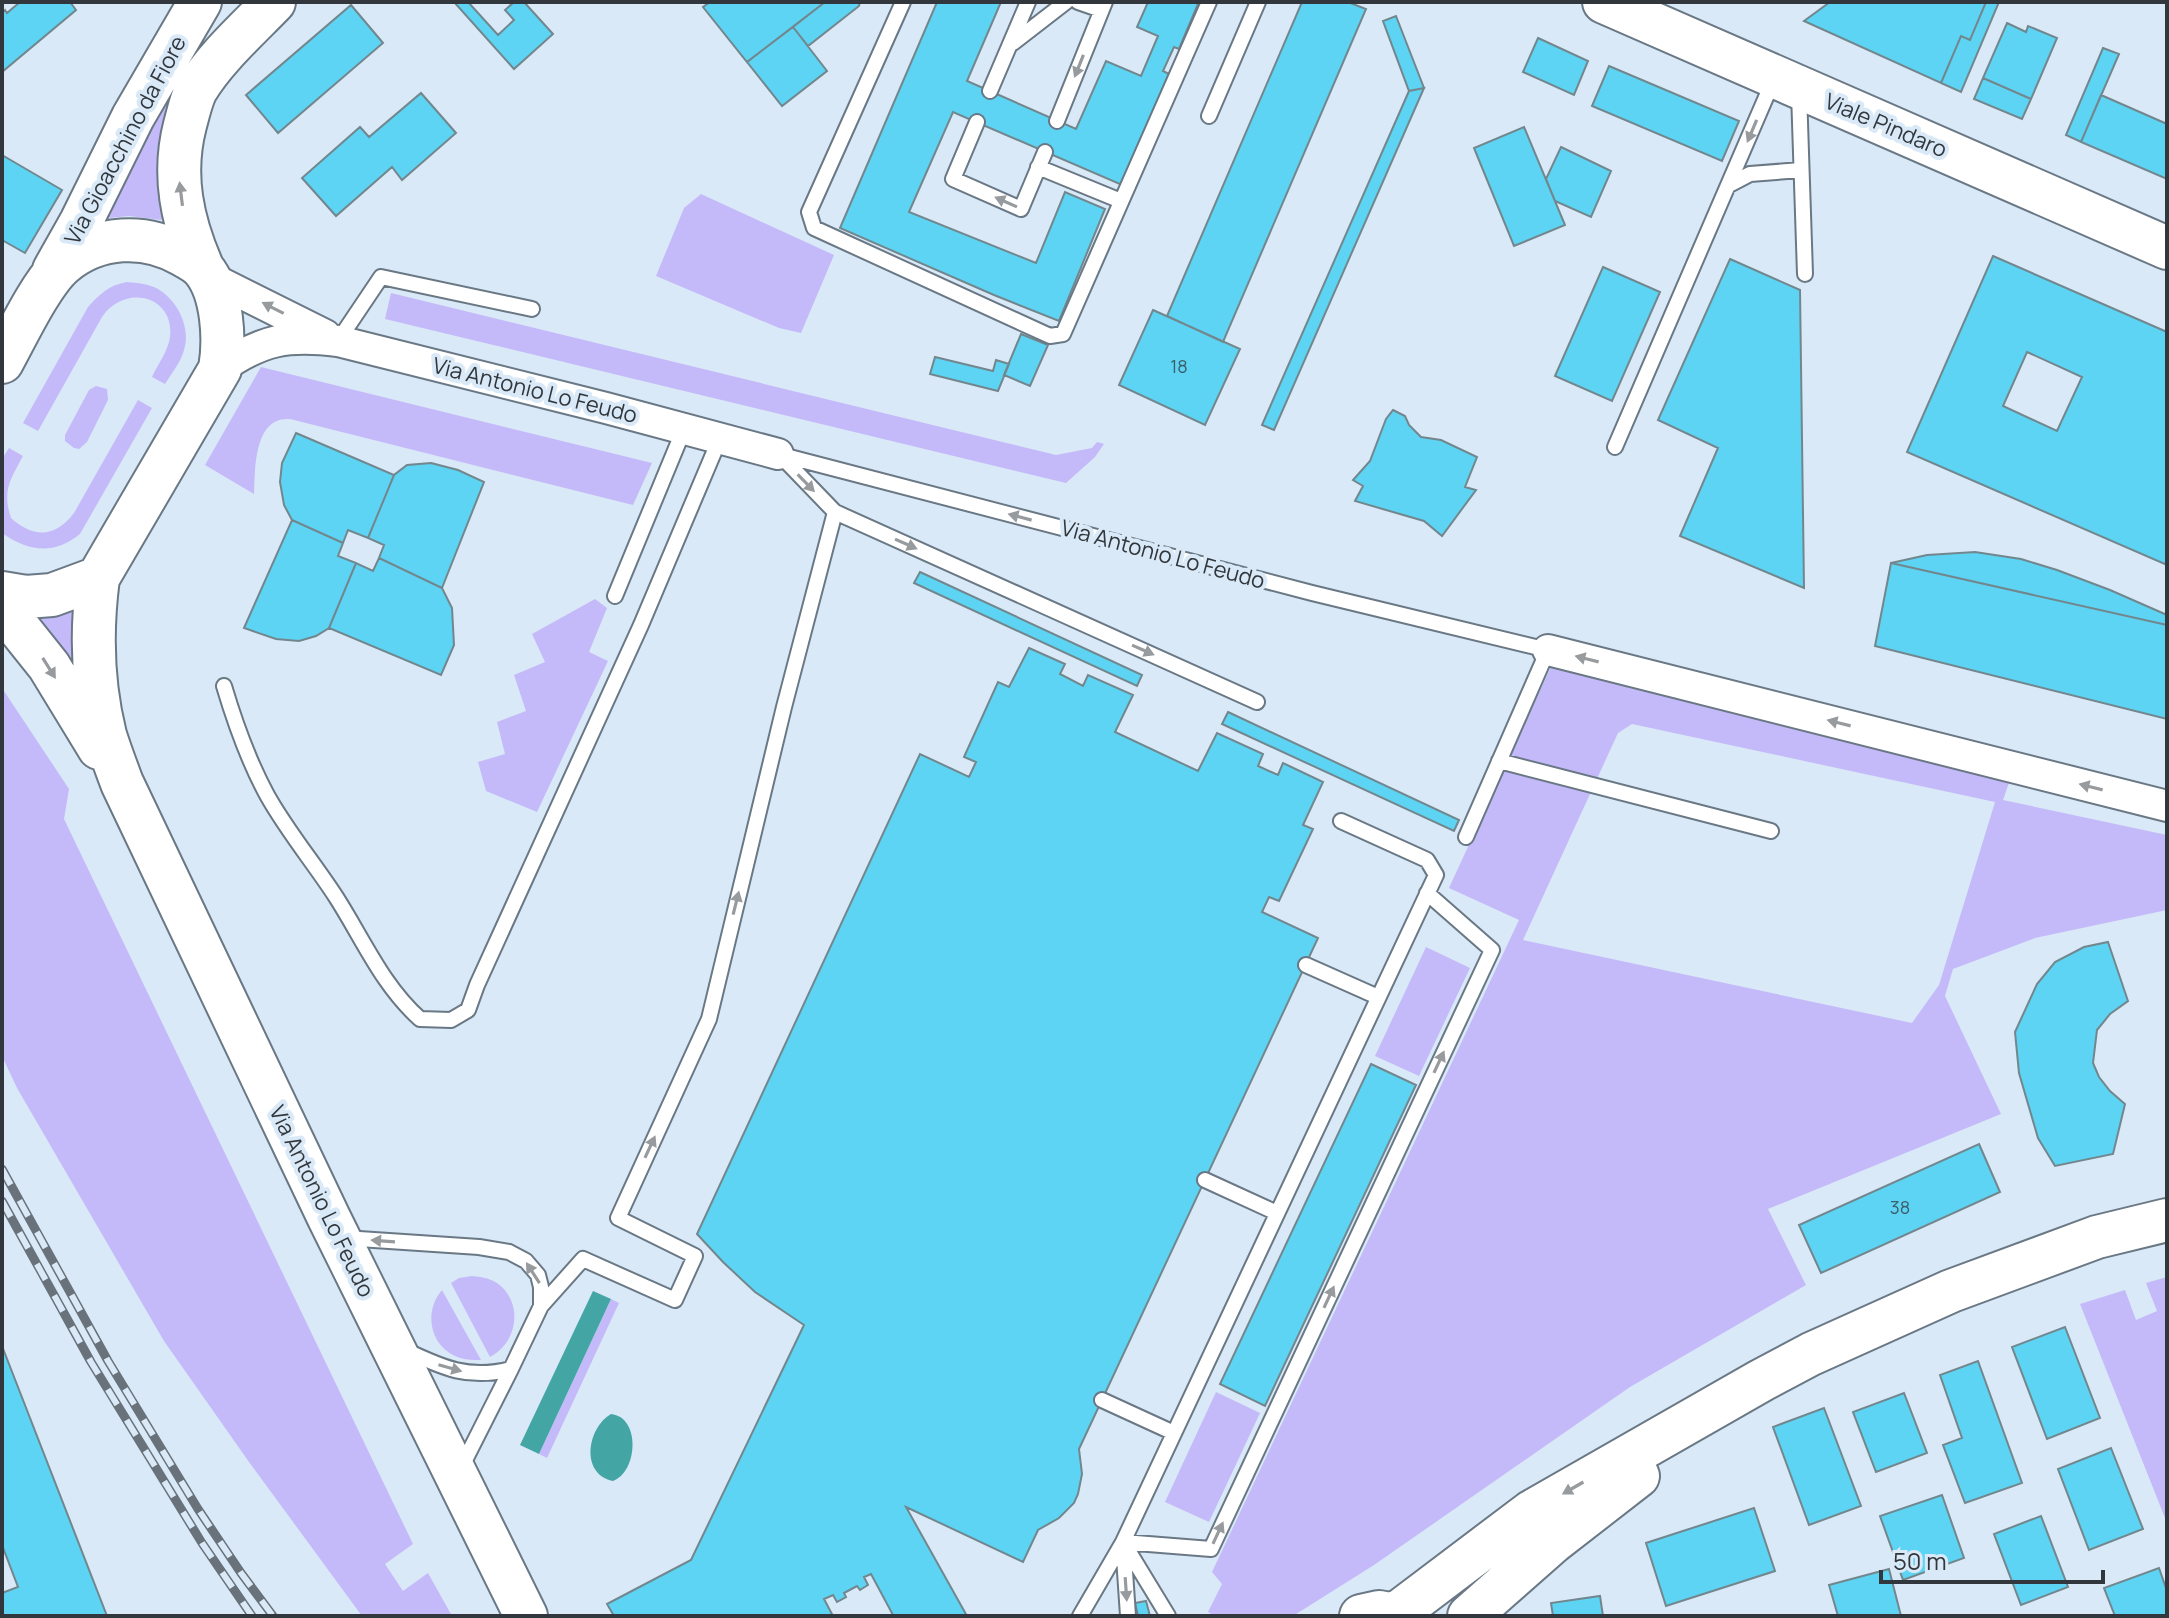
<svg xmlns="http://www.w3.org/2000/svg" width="2169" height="1618" font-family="Manrope,sans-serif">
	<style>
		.green { fill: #c5baf9; fill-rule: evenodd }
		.water { fill: #43a6a4 }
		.building { fill: #5dd4f4; stroke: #72878d; stroke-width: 2; fill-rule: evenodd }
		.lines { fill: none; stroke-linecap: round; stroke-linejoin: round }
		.lane-casing { stroke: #697884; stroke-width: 18 }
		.street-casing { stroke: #697884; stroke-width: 34 }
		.secondary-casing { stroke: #697884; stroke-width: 46 }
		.lane { stroke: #fff; stroke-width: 14 }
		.street { stroke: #fff; stroke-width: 30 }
		.secondary { stroke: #fff; stroke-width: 42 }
		.rail-casing { stroke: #69727a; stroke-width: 9 }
		.rail { stroke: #d9e9f7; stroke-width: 6; stroke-dasharray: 18; stroke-linecap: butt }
		.oneway { fill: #989b9e }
		.labels { text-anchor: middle; stroke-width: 8; stroke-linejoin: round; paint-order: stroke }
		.number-label { font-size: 18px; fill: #3c5e6a }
		.street-label { font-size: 22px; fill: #31373c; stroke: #d9e9f7 }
	</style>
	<rect width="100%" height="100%" fill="#d9e9f7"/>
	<path class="green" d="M199,37l7,7 -29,43 -15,41 -4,22 -1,21 8,44 -4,5 -32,-4 -21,2 -3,-5z
		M701,194l133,61 -33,78 -22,-5 -123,-52 28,-68z
		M127,282c11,1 22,2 31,7 20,12 33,39 26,61 -3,12 -13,24 -19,34l-13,-7c6,-13 16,-26 18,-40 5,-41 -45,-54 -68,-20l-64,114 -15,-8 65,-116c12,-13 21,-22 39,-25z
		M391,293l665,162 36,-7 5,-6 7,2 -9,13 -29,26 -681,-164z
		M261,367l391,96 -19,42 -343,-86c-36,-3 -35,50 -36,75l-49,-29z
		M96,386l11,3 1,11 -21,42 -8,7 -5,-1 -9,-7v-6l24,-45z
		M138,400l14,8 -72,126c-26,21 -51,18 -78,-1v-74l7,-11 14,8c-13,24 -21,35 -12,62 23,21 45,19 63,-5z
		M86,596l-4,91 -69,-75z
		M595,599l12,9 -18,44 19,9 -71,151 -51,-21 -8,-29 27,-8 -8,-32 29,-11 -12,-36 31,-13 -13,-28z
		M1562,643l451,128 -10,29 164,35v75l-132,28 -82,31 -8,27 56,118 -233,95 38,76 -176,102 -256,178 -81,51h-78l-7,-4 14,-28 -10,-12 307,-652 -70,-32zM1632,724l363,78 -56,183 -27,38 -389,-83 95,-207z
		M2,688l67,101 -5,30 349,725 -28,20 18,27 25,-18 24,43h-90l-113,-154 -85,-121 -147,-253 -15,-32z
		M1426,947l44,21 -51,108 -44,-20z
		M472,1276c9,1 17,2 25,7 27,19 21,60 -7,74l-39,-74 8,-5z
		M2167,1277v246l-87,-219 45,-14 11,30 21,-9 -11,-28z
		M442,1290l39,70c-9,0 -18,0 -26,-4 -26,-12 -31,-45 -13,-66z
		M611,1299l8,4 -72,155 -8,-4z
		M1216,1392l44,21 -51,109 -44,-20z"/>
	<path class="water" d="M593,1291l18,8 -72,155 -19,-9z
		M611,1414c30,3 27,58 2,67 -33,-7 -26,-53 -2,-67z"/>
	<path class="building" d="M20,2h50l6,8 -74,62v-59l3,-3 2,3z
		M454,2h70l29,32 -39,35z
		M468,2h46l-9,8 9,10 -16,15z
		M710,2h115l-78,60 -44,-55z
		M825,2h35l-1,4 -51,40 -15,-19z
		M937,2h64l-34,79 109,48 30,-68 35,15 17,-40 -21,-9 11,-25h45l5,2 -19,45 -5,-2 -11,24 6,3 -47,111 -169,-73 -44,100 127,51 29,-71 40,17 -46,112 -65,-26 -154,-67z
		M1302,2h46l18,7 -143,333 -56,-26z
		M1830,2h156l-16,38 -9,-4 -20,47 -137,-62z
		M1986,2h13l-38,90 -20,-9 20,-47 9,4z
		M351,5l32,38 -105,90 -32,-38z
		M1396,16l28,72 -15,3 -26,-70z
		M2007,23l19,9 2,-6 29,12 -26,61 -48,-21z
		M793,27l34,44 -45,35 -35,-44z
		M1538,38l50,23 -14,34 -51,-23z
		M2103,48l16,6 -38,88 -15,-7z
		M1609,66l130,55 -17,40 -130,-55z
		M1983,78l48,21 -9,20 -48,-20z
		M1424,88l-150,342 -12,-5 147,-334z
		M421,93l35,40 -54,47 -10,-13 -56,49 -34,-38 58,-51 9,10z
		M2101,95l66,29v55l-86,-37z
		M1524,127l41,98 -51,21 -40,-98z
		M1561,147l50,24 -20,46 -36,-16 -9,-22z
		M2,155l60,35 -37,63 -23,-13z
		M1993,256l174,76v233l-260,-113zM2027,352l55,25 -25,54 -54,-25z
		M1730,259l70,31 4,298 -124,-52 38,-88 -60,-28z
		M1603,267l57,25 -48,109 -57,-25z
		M1153,310l87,39 -35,76 -86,-40z
		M1021,334l27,11 -18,41 -26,-11z
		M935,357l58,14 3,-11 13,4 -11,27 -68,-17z
		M1393,410l12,6 4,9 12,12 20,3 36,17 -12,30 11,3 -34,46 -18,-15 -69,-20 8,-15 -10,-6 17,-19 16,-42z
		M296,433l98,42 -26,63 -20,-8 -5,13 -51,-23 -8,-15 -4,-23 2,-19z
		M431,463l27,7 26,12 -42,106 -63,-30 5,-13 -16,-7 26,-63 13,-10z
		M292,520l51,23 -5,13 18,7 -27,65 -13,8 -17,5 -23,-2 -32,-11z
		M1975,552l46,7 36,11 53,20 57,25v10l-276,-62 36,-8z
		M379,558l63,30 10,20 2,37 -13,30 -112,-47 27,-65 17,8z
		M1891,563l276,62v94l-292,-73z
		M920,572l222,103 -5,11 -223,-103z
		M1029,648l36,16 -5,10 23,12 5,-11 45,20 -18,37 83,39 19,-38 46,21 -5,12 20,9 5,-12 40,19 -20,43 10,4 -34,72 -10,-4 -7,15 56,26 -239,511 3,25 -4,20 -4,9 -15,15 -21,12 -15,32 -117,-55 61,109h-76l2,-1 -22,-41 -7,3 4,8 -8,5 -3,-4 -13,7 2,4 -9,5 -4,-7 -9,4 9,17h-219l-7,-12 84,-44 113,-235 -49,-33 -32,-30 -26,-28 223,-480 49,23 7,-15 -12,-5 34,-75 11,5z
		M1228,712l231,108 -5,11 -232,-107z
		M2108,942l20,59 -18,13 -13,16 -4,33 6,14 11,14 15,13 -12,50 -58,12 -17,-28 -19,-65 -4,-41 22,-48 18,-22 29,-15z
		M1371,1064l45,21 -151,321 -45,-22z
		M1979,1144l21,48 -179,81 -22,-48z
		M2065,1327l35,91 -53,21 -35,-92z
		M2,1346l105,270h-105v-23l16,-6 -16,-42z
		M1978,1361l44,122 -57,20 -22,-58 19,-7 -22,-63z
		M1904,1393l23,60 -51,19 -23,-60z
		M1824,1408l37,98 -52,19 -36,-98z
		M2111,1448l32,81 -54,21 -31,-81z
		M1942,1495l22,63 -61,22 -23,-64z
		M1754,1508l21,63 -109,35 -20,-63z
		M2041,1516l27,71 -47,18 -27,-71z
		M2159,1568l8,23v25h-52l-11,-28z
		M1889,1569l12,47h-63l-9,-31z
		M1600,1596l3,20h-50l-2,-13z
		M1146,1601l4,15h-12l-3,-13z"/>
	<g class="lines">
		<defs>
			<path id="lane" d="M903,2l-94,210 5,16 236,108 13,-2 146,-332
				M1078,2l23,8
				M1013,43l53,-41
				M990,91l38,-89
				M1799,92l6,182
				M1209,116l49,-114
				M1057,121l48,-119
				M977,122l-24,57 68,30 24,-57
				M1038,167l83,34
				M1729,185l21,-11 51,-4
				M338,341l43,-64 151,32
				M1615,447l158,-366
				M778,454l534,139 236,57 -82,187
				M779,454l56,58 422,190
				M615,596l69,-167
				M224,686c11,37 24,74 43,109 20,36 47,68 69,102 27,42 46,88 84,122l31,1 17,-10 9,-25 164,-360 79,-187
				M1499,761l272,70
				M1306,965l72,32
				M1205,1180l72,33
				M344,1238l135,9 30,5 17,9 12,14 3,12v19l-30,63 -50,99
				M541,1306l42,-47 92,41 20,-44 -77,-38 91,-199 75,-312 51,-195
				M405,1350c38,18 64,30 106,19
				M1102,1400l72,33
				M1123,1542l88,7 281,-599 -65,-57
				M1080,1616l43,-74 313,-667 -9,-15 -86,-39
				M1128,1616l-5,-74 45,74"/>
			<path id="street" d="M207,276l118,59
				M220,369c42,-30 68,-34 118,-28l268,67 172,46
				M1548,650l619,156"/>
			<path id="secondary" d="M1604,2l563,246
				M203,269c-21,-47 -31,-94 -18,-144 3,-11 6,-25 11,-35 19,-32 53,-62 78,-88
				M54,270l27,-48 52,-105 67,-115
				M2,362c15,-27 39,-79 61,-98 35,-29 82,-31 120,-9 7,4 15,8 20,14 20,24 22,71 17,100l-122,209 -46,17 -26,2 -24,-4
				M98,578c-7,53 -6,105 7,157 5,16 11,32 17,48l207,435 197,398
				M2,607l47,59 50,82
				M1396,1614l135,-102 231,-132 49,-26 140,-63 146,-54 70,-17
				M1361,1616l18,-4 21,4
				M1469,1616l84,-74 85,-66"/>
		</defs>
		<use href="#lane" class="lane-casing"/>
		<use href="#street" class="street-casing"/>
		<use href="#secondary" class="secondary-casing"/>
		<use href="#lane" class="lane"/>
		<use href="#street" class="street"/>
		<use href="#secondary" class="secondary"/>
		<defs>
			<path id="rail" d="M2,1169l106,192 90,148 43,64 32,43
				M2,1201l89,161 111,181 50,73"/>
		</defs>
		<use href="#rail" class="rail-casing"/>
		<use href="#rail" class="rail"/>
	</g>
	<defs><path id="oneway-solid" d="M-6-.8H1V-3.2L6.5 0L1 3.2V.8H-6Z" transform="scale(2)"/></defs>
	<g class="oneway">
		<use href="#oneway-solid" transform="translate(1079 66) rotate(112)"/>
		<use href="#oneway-solid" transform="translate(1752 131) rotate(113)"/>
		<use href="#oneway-solid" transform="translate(181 194) rotate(-97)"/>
		<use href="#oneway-solid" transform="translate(1006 202) rotate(-156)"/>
		<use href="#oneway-solid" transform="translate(273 308) rotate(-153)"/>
		<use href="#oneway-solid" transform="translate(806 483) rotate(46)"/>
		<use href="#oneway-solid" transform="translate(1020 517) rotate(-165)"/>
		<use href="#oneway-solid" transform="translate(906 544) rotate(24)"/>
		<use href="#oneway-solid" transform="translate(1143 650) rotate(24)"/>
		<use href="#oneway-solid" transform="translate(1587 659) rotate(-166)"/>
		<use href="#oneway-solid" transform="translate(49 668) rotate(58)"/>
		<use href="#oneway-solid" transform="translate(1839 723) rotate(-166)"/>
		<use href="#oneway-solid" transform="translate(2091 787) rotate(-166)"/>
		<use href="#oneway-solid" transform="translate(736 903) rotate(-76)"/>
		<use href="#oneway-solid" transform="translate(1439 1062) rotate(-65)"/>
		<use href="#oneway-solid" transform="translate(650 1147) rotate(-65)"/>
		<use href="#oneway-solid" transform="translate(383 1241) rotate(-176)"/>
		<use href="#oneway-solid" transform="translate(533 1273) rotate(-123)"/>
		<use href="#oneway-solid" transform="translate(1329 1297) rotate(-65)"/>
		<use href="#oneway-solid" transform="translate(450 1368) rotate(16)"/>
		<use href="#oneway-solid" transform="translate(1573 1488) rotate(150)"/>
		<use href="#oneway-solid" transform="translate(1218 1533) rotate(-65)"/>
		<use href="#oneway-solid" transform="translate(1126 1589) rotate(86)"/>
	</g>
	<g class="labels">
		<g class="number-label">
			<text x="1179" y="373">18</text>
			<text x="1900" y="1214">38</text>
		</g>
		<g class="street-label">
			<text transform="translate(1886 125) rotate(23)" y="8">Viale Pindaro</text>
			<text transform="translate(125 140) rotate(-62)" y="8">Via Gioacchino da Fiore</text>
			<text transform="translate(535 390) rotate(14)" y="8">Via Antonio Lo Feudo</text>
			<text transform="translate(1163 554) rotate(15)" y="8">Via Antonio Lo Feudo</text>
			<text transform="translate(322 1201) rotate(64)" y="8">Via Antonio Lo Feudo</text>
		</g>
	</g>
	<rect width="2169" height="1618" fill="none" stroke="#31373c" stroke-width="8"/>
	<path d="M1881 1570v12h222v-12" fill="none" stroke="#31373c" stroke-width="4"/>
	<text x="1893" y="1570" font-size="24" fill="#31373c" stroke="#d9e9f7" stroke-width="6" paint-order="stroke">50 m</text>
</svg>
